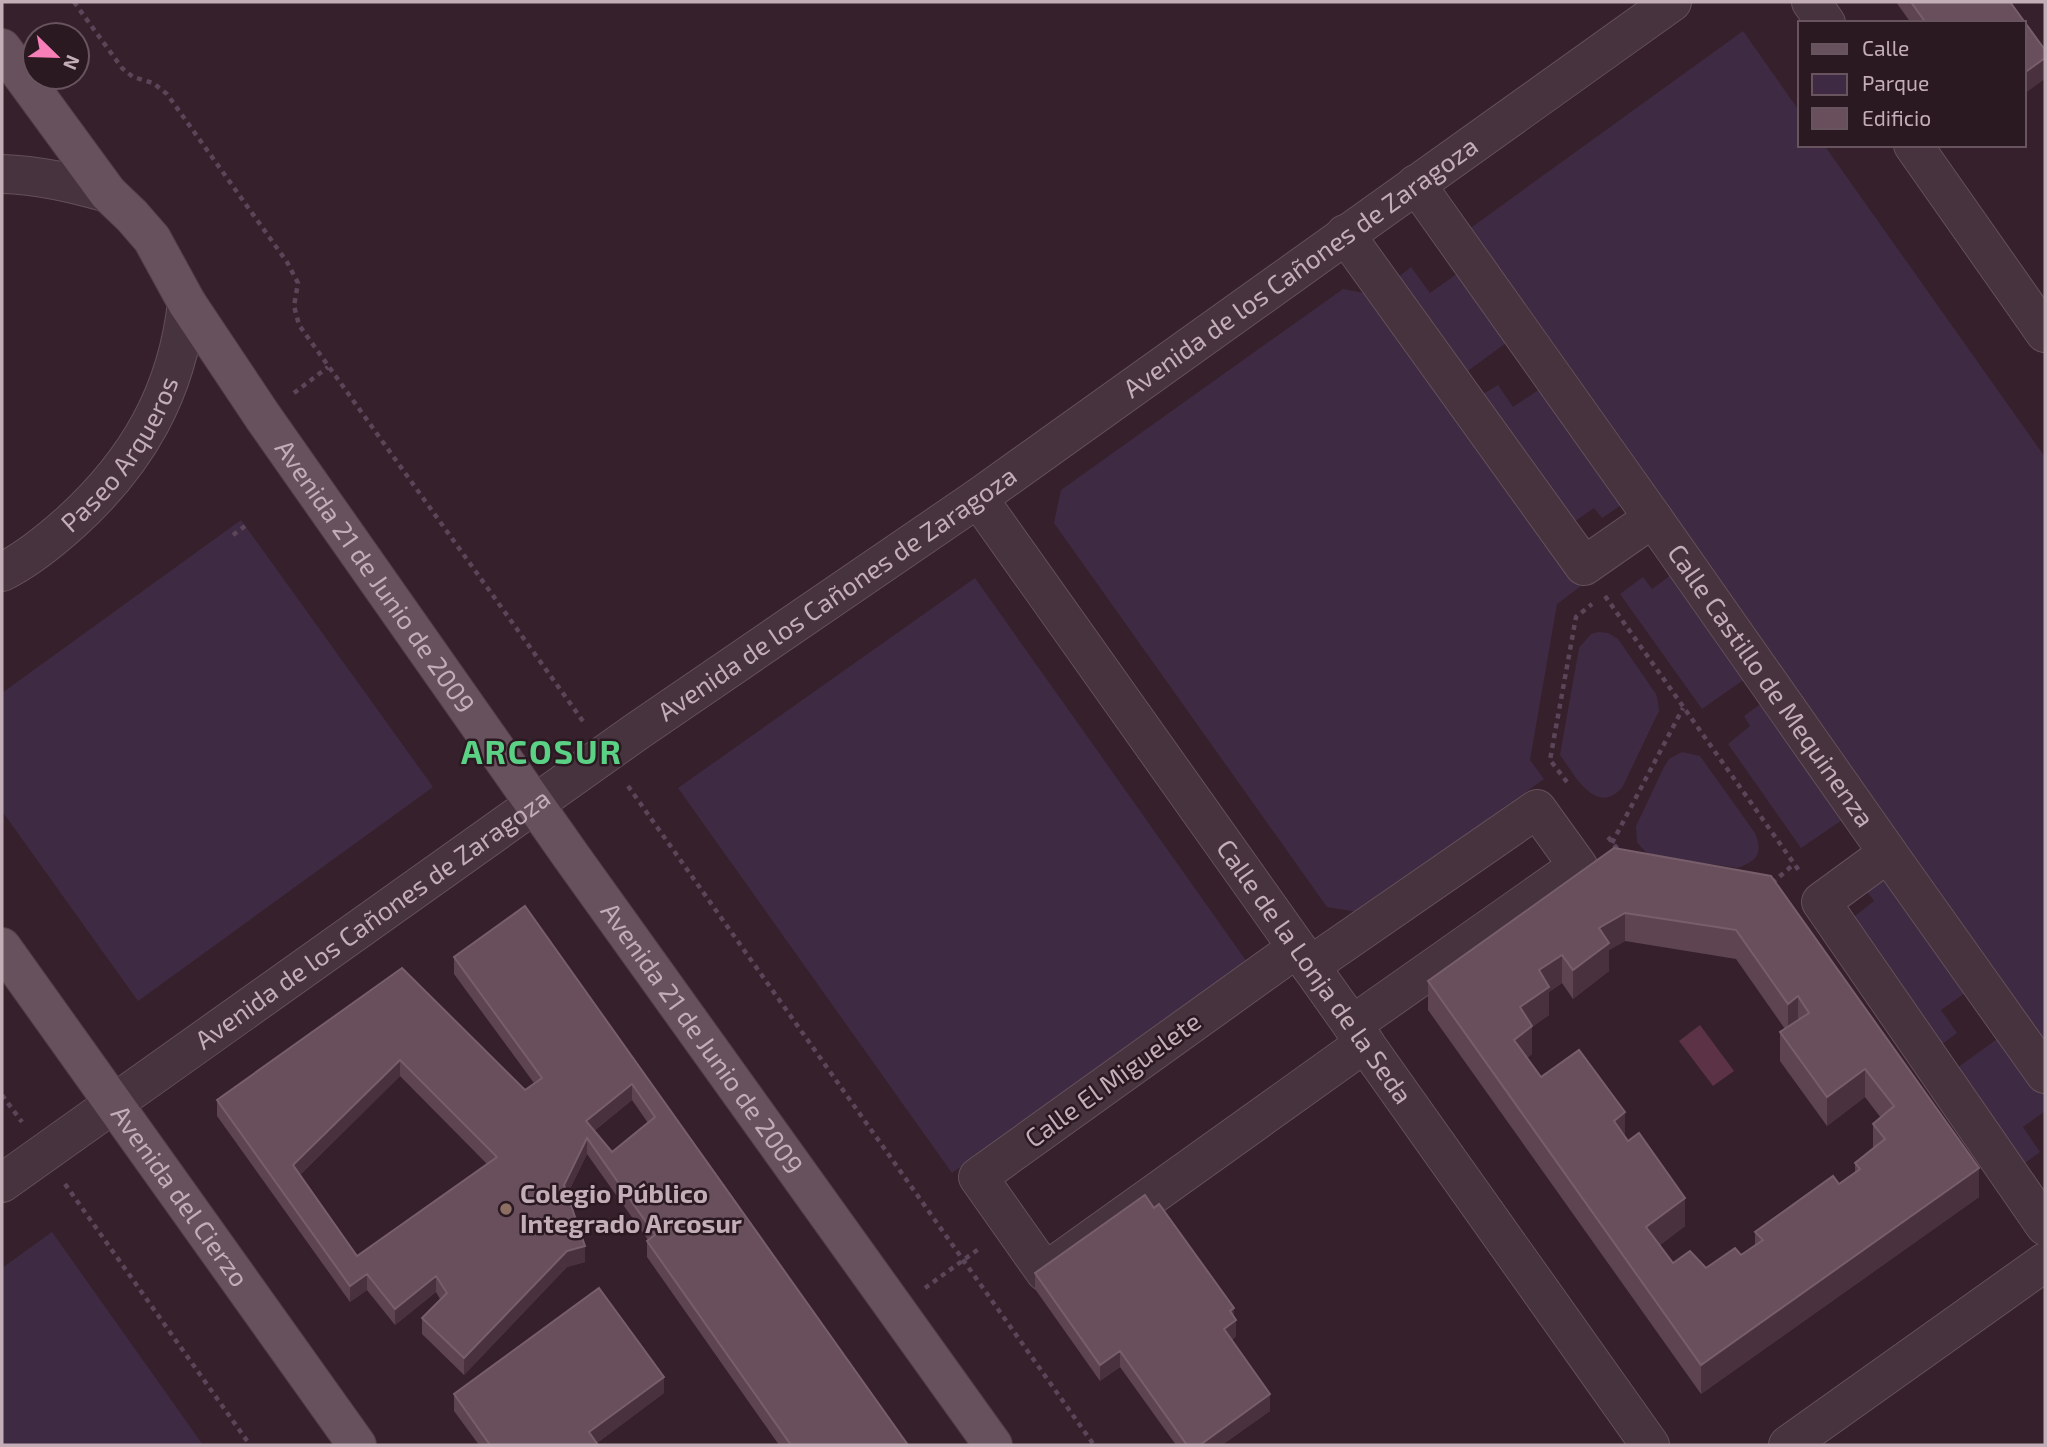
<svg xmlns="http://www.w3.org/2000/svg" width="2047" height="1447" font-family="'Exo 2',sans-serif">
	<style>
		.green { fill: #3e2b43 }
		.water { fill: #5b3246 }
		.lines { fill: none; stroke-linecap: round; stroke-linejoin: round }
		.minor-casing { stroke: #64505a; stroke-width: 40 }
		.major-casing { stroke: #503c46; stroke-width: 40 }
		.path { stroke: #5b4659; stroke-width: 4.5; stroke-dasharray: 5 5; stroke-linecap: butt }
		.minor { stroke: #46333d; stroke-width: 38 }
		.major { stroke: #67515c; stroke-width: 38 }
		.wall { fill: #5e4451; fill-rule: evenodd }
		.shaded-wall { fill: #49313d }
		.building { fill: #694f5c; stroke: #775e6a; stroke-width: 2; fill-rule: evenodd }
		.education-dot { fill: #8d6e63; stroke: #2b1922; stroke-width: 2.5 }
		.labels { text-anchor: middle; stroke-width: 5; stroke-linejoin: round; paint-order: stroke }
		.street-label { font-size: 26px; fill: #c3adb7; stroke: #2b1922 }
		.poi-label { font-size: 26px; font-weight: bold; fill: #c3adb7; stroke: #2b1922; text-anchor: start }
		.district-label { font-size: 33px; font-weight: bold; letter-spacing: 2px; fill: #5ad184; stroke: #2b1922 }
	</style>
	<rect width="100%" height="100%" fill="#36202b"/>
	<path class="green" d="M1743,31l57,81v33h24l221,312v588l-580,-813z
		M1411,267l19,26 31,-22 49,69 -45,33 -68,-95z
		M1343,289l31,6 207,291 -24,18 -27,156 14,19 -186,133 -31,-5 -273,-384 7,-33z
		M1498,385l15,22 30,-20 83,115 -24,16 -8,-10 -23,16 -91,-128z
		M241,520l192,267 -295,214 -136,-190v-118z
		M1675,572l74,104 -47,33 -82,-115 23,-17 9,12z
		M975,578l272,384 -295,211 -274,-385z
		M1599,632l9,1 10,6 38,55 2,8 1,9 -3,6 -33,69c-26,33 -49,-12 -63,-31l19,-107 12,-14z
		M1766,700l82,116 -47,32 -73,-104 22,-18 -6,-10z
		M1682,752l18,4 55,77c8,21 3,27 -17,35l-89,-13 -8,-8 -4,-5 -1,-16 28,-59 5,-8z
		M1888,872l84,116 -31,22 16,23 -16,12 -90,-126 23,-18 -8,-11z
		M2004,1034l41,60v17l-22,16 17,25 -15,11 -68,-95z
		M52,1232l151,213h-201v-177z"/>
	<path class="water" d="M1700,1025l34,46 -21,15 -34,-45z"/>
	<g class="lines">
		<defs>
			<g id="minor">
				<path d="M1811,2l15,21"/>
				<path d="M1913,145l132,188"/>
				<path d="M2,174c37,1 70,9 106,19"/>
				<path d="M1345,234l239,332 69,-48 -237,-334"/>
				<path id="s1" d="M978,498l672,947"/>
				<path id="s2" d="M1653,518l235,335 -67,49 224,324"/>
				<path id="s3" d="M2,572c25,-12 49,-32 69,-50 67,-61 106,-130 116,-219"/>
				<path d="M1888,853l157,221"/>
				<path d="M1297,948l-319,229 67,95 320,-229"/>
				<path d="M1310,966l227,-157 41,57 -226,159"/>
				<path id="s4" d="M2,1183l634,-451 342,-234 694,-496"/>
				<path d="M1788,1445l257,-183"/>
			</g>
			<g id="major">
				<path id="s5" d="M2,48l106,145 24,23 20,23 35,64 76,114 308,439 422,589"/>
				<path id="s6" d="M2,947l355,498"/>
			</g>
		</defs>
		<use href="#minor" class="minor-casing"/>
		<use href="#major" class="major-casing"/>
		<path class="path" d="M74,2l48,66 11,9 20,6 14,11 120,168 11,21 -4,23 5,19 286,399
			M294,393l34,-26
			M233,535l12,-9
			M1605,596l195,276
			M1567,782l-17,-22 26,-143 16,-13
			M628,786l466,659
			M1608,837l12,15
			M1612,843l71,-135
			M1772,883l22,-19
			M2,1095l20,27
			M65,1184l185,261
			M925,1288l55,-40"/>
		<use href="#minor" class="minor"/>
		<use href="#major" class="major"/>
	</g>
	<path class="wall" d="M1896,2h114l14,21h-113z
		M1614,848l157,28 208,321 -278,197 -273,-384v-29zM1625,941l111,18 49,70 -5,3v29l47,65 38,-29 16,21 -8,6v24l-18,15v10l-16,11 -84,48v13l-14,10 -35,13 -33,-5 -13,-18 25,-19 -60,-89 -84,-60 -14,-19 5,-4v-27l17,-12v-23l13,-9 11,16 36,-28v-21z
		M525,906l383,539h-129l-132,-188v-16l1,-1 -61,-86 -20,41 18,67 -18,5 -103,108 -42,-41v-16l18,-19 -4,-7 -41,33 -28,-35 -17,12 -133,-186v-16l185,-132 123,122 9,-7 -80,-109v-17zM400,1076l87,88 -130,92 -57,-81zM632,1100l16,23 -36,29 -18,-21z
		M1035,1273l199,44 2,19 -4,4 38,71 -48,34h-46l-56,-78 -20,14 -65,-92z
		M664,1393l-67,50 1,2h-119l-25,-34v-17z"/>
	<path class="shaded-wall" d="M2045,58v21l-21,15v-21z
		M1625,913v28l-16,9v21l-36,28v-29l26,-42z
		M1562,955v28l-13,9v23l-17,12v27l-18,15v-29l6,-33 19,-37z
		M1798,996v28l-10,8v-28z
		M400,1060v16l-107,106v-17z
		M1865,1069v28l-38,29v-29z
		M632,1084v16l-46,37v-16z
		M1625,1112v28l-11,-19z
		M587,1138v16l-23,47v-16z
		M1979,1168v29l-278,197v-29z
		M1685,1198v28l-39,30v-29z
		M585,1246v16l-18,5 -103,108v-17l103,-107z
		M367,1274v16l-17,12v-16z
		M436,1276v16l-41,33v-16z
		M1234,1308v13l2,-1v16l-12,9v-16l6,-18z
		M1120,1351v16l-20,14v-16z
		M664,1377v16l-70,52 -5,-13z
		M1270,1394v17l-48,34h-22z"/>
	<path class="building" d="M1911,2h99l35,48v8l-21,15v-50h-98z
		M1614,848l157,28 208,292 -278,197 -273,-384zM1625,913l111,17 52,74 10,-8 11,17 -29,19 47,65 38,-28 29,37 -21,18 12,15 -30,24 5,6 -21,15 -6,-8 -78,56 8,8 -22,15 -6,-7 -29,20 -16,-17 -17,12 -27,-36 39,-29 -46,-65 -11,8 -14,-20 11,-9 -46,-62 -38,27 -27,-37 18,-14 -12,-19 29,-20 -10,-17 23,-15 11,15 36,-27 -10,-15z
		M525,906l383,539h-117l-144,-204 8,-6 -68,-97 -23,47 21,61 -18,5 -103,107 -42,-40 25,-25 -11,-17 -41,33 -28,-35 -17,12 -133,-186 185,-132 123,122 17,-12 -88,-121zM400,1060l97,97 -140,99 -64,-91zM632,1084l23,33 -43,35 -26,-31z
		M1145,1195l9,13 5,-4 75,104 -4,3 6,9 -12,9 46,65 -70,51h-13l-67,-94 -20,14 -65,-92z
		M599,1288l65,89 -75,55 9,13h-108l-36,-51z"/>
	<circle class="education-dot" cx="506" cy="1209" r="7"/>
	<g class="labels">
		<g class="street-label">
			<text dy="9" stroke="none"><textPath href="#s4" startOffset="1589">Avenida de los Cañones de Zaragoza</textPath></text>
			<text dy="9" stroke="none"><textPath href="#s3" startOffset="170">Paseo Arqueros</textPath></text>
			<text dy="9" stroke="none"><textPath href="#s5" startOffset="648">Avenida 21 de Junio de 2009</textPath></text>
			<text dy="9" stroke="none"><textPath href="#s4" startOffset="1022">Avenida de los Cañones de Zaragoza</textPath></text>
			<text dy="9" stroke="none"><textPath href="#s2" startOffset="205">Calle Castillo de Mequinenza</textPath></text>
			<text dy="9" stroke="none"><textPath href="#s4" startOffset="455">Avenida de los Cañones de Zaragoza</textPath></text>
			<text dy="9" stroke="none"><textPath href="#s1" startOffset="581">Calle de la Lonja de la Seda</textPath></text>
			<text dy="9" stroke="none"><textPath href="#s5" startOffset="1214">Avenida 21 de Junio de 2009</textPath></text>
			<text transform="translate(1113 1080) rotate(-36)" y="9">Calle El Miguelete</text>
			<text dy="9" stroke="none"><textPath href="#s6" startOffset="306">Avenida del Cierzo</textPath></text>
		</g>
		<g class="poi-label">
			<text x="520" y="1203">Colegio Público<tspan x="520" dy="30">Integrado Arcosur</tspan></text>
		</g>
		<g class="district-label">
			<text x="542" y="764">ARCOSUR</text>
		</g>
	</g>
	<rect width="2047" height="1447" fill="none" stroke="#c3adb7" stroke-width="7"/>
	<rect x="1798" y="21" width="228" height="126" fill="#2b1922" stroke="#68545e" stroke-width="2"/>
	<rect x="1812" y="44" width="35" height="10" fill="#67515c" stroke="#68545e" stroke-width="2"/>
	<text x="1862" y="56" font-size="21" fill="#c3adb7">Calle</text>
	<rect x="1812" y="74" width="35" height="21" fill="#3e2b43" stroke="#68545e" stroke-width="2"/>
	<text x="1862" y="91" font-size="21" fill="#c3adb7">Parque</text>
	<rect x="1812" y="108" width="35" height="21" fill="#694f5c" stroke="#68545e" stroke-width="2"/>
	<text x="1862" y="126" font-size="21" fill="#c3adb7">Edificio</text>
	<g transform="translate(56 56) rotate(113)"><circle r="33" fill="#2b1922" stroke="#68545e" stroke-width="2"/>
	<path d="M0-5L12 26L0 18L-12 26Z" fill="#f67fb7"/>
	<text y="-10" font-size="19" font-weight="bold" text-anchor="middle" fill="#c3adb7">N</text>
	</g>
</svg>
